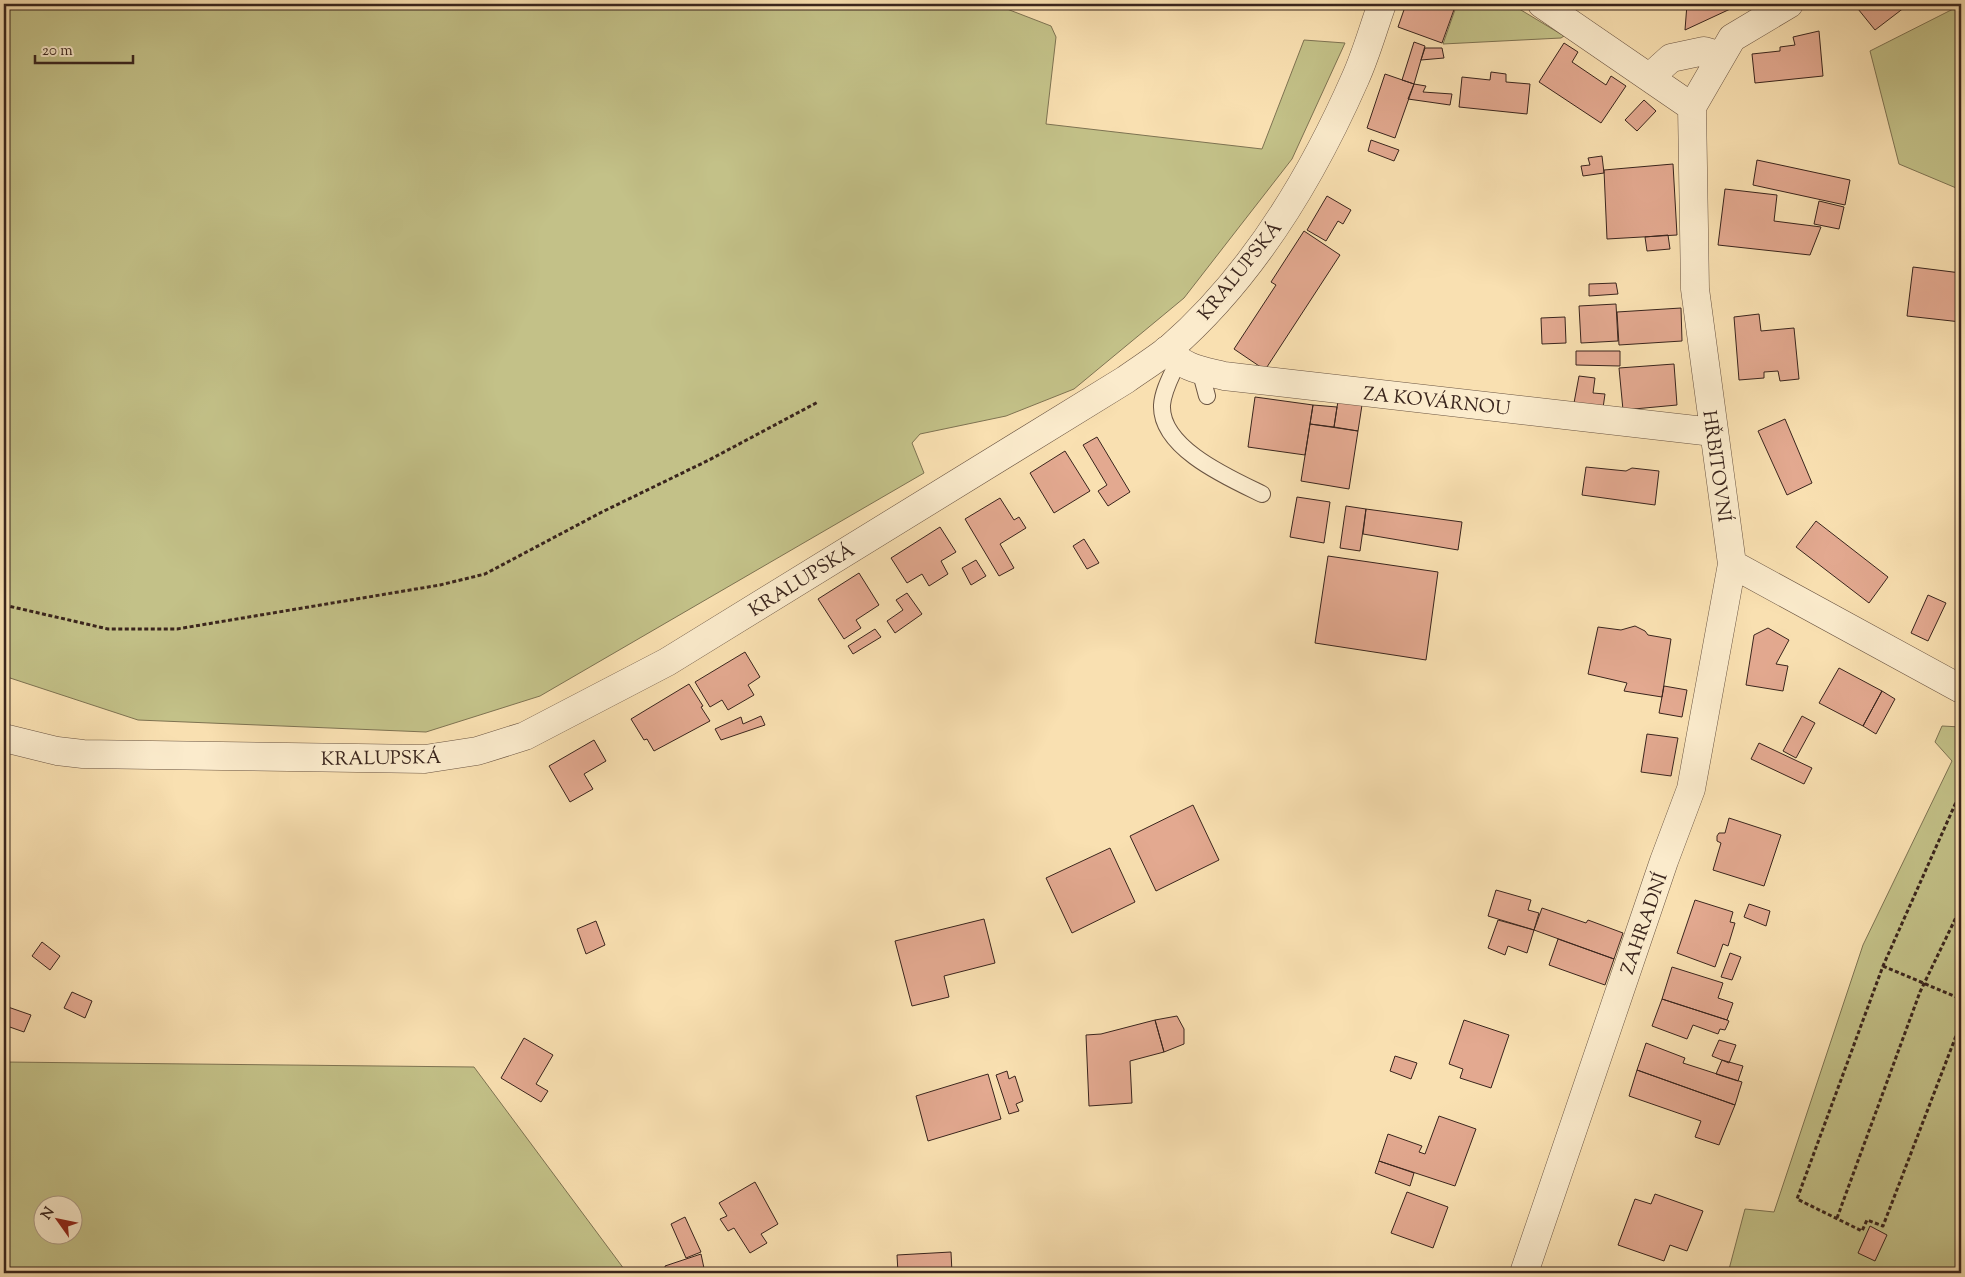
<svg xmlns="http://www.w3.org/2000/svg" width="1965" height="1277" font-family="'Sorts Mill Goudy',serif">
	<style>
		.green { fill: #c3c188; stroke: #7e7352; fill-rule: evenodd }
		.building { fill: #e3a990; stroke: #3a251d }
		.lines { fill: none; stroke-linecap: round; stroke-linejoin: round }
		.service-casing { stroke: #6a5442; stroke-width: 18 }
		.minor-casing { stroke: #6a5442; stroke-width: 29 }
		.tertiary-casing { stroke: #6a5442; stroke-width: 29 }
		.path { stroke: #3a251d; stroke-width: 3; stroke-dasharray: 4 2.5; stroke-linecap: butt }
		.service { stroke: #fbebcc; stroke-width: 16 }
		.minor { stroke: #fbebcc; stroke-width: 28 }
		.tertiary { stroke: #fbebcc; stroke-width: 28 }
		.labels { text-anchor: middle; stroke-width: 4; stroke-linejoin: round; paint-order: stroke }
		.street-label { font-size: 19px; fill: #3a251d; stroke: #fbebcc }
	</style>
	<rect width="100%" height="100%" fill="#f9e0b1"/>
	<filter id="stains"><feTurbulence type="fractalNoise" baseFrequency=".004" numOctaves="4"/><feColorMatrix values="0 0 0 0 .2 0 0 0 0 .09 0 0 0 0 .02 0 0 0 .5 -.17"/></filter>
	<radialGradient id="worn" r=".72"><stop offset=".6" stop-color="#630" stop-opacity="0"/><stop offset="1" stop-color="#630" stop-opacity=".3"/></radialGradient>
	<path class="green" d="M4,4h990l57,22 5,11 -10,87 216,25 42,-109 41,3 -53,116 -108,139 -110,91 -68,27 -86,18 -8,9 12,30 -384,223 -114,36 -288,-12 -134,-44z
		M1457,4h54l53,32 -3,2 -118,6z
		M1961,5v185l-62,-26 -29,-113z
		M1942,726l19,1v546h-233l17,-64 29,3 89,-267 89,-184 -17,-19z
		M4,1062l470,5 153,206h-623zM42,1204h30v30h-30z"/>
	<path class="building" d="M1406,4h50l-14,39 -44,-16z
		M1687,4h54l-56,26z
		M1854,4h55l-34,26z
		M1819,31l4,45 -68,7 -3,-29 28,-3v-4l15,-2 -2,-8z
		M1414,42l11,4 -11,38 -12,-4z
		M1564,43l14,9 -6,10 34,23 5,-9 15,10 -25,37 -62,-41z
		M1425,48h17l2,10 -23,2z
		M1491,72l15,2v8l24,2 -3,30 -68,-7 3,-30 28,3z
		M1385,74l29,10 -19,54 -28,-10z
		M1414,84l12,2 -3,6 29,2 -2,11 -42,-6z
		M1644,100l12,11 -19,20 -12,-11z
		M1371,140l28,10 -5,11 -26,-10z
		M1602,156l2,17 -21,3 -2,-10 9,-1 -2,-7z
		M1757,160l93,20 -5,25 -92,-20z
		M1673,164l4,71 -70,4 -3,-69z
		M1725,189l52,6 -3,26 47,6 -11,28 -92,-10z
		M1327,196l24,14 -8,14 -5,-3 -12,20 -19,-11z
		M1819,201l25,6 -5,22 -25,-5z
		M1304,231l36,24 -75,115 -31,-21 42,-64 -5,-3z
		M1668,235l2,14 -23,2 -2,-14z
		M1913,267l48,6v49l-54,-6z
		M1616,283l2,11 -29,2v-12z
		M1616,304l2,37 -37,2 -2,-37z
		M1681,308l1,33 -63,4 -2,-33z
		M1759,314l2,17 33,-3 5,51 -19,2 -2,-10 -14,1v6l-25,2 -5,-63z
		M1565,317l1,26 -24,1 -1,-26z
		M1576,351h44v15l-44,-1z
		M1674,364l3,41 -54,5 -4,-42z
		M1579,376l16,2 -2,15 12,1 -2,14 -29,-5z
		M1255,397l58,8 -8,50 -57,-8z
		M1338,401l24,4 -4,26 -24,-4z
		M1313,405l24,2 -3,20 -24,-3z
		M1785,419l27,64 -25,12 -29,-64z
		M1310,424l48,7 -9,58 -48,-8z
		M1097,437l33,55 -22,14 -10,-15 9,-6 -24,-40z
		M1065,451l25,40 -36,22 -24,-40z
		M1586,467l40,4 6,-3 27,3 -4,34 -73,-10z
		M1297,497l33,5 -6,41 -34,-6z
		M1000,498l14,22 5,-3 7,11 -26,16 14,24 -15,8 -34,-57z
		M1346,506l20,3 -6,42 -20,-3z
		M1366,509l96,13 -4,28 -95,-16z
		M1816,521l72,56 -19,26 -73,-56z
		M940,527l16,25 -15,9 7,13 -19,12 -7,-12 -15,9 -16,-25z
		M1084,539l15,24 -12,6 -14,-23z
		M1328,556l110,16 -12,88 -111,-17z
		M976,560l10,16 -15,9 -9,-17z
		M859,573l20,32 -23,15 5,8 -17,11 -26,-40z
		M907,593l15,21 -27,19 -8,-12 16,-11 -7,-10z
		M1928,595l18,8 -18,38 -17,-8z
		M1635,626l10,5 3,4 23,4 -9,58 -38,-6 3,-8 -39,-9 10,-47 23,3z
		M1768,628l21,12 -13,24 12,2 -5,25 -37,-6 8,-50z
		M875,629l6,8 -28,17 -5,-8z
		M745,652l15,25 -12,8 6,10 -26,15 -6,-10 -12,7 -15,-25z
		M1839,668l43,23 -19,35 -44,-23z
		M689,684l14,22 -2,1 9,14 -56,30 -7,-12 -3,1 -13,-21z
		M1664,686l23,4 -5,27 -23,-4z
		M1882,691l13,8 -19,35 -13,-8z
		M761,716l4,9 -44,15 -6,-11 26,-12 2,7z
		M1802,716l13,7 -19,35 -13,-7z
		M1647,734l31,4 -7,38 -30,-4z
		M594,740l12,21 -22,13 9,15 -23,13 -21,-36z
		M1759,743l53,25 -8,16 -53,-25z
		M1193,805l26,55 -63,31 -26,-55z
		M1729,818l52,17 -17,51 -51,-16 8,-27 -4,-2v-5l2,-3h6z
		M1110,848l25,54 -63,31 -26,-55z
		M1496,890l35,10 -3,10 11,3 -5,17 -46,-14z
		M1695,900l38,12 -3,10 5,1 -7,23 -5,-2 -8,23 -38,-14z
		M1749,904l21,7 -4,15 -22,-9z
		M1542,908l44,15 2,-3 35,13 -9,26 -80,-29z
		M984,919l11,44 -51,13 5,21 -37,9 -17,-65z
		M1498,920l36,10 -7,23 -19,-7 -3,9 -17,-7z
		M596,921l9,24 -19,9 -9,-25z
		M1558,939l56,20 -9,26 -56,-20z
		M42,942l18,14 -10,14 -18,-14z
		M1730,953l11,4 -9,23 -11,-3z
		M1672,967l51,16 -5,15 15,5 -6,17 -65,-21z
		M72,992l20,9 -7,17 -21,-10z
		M1662,999l65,21 2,1 -4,9 -5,-1 -2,5 -25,-9 -6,14 -35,-13z
		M8,1007l23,8 -7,17 -20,-7v-6z
		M1177,1016l7,13v15l-20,8 -9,-32z
		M1155,1020l9,32 -34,9 2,42 -43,3 -3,-71 15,-1z
		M1464,1020l45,15 -18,53 -31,-10 3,-9 -14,-5z
		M524,1038l29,17 -17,29 12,7 -7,11 -40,-24z
		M1719,1040l17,5 -7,18 -17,-7z
		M1646,1043l39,15 -2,5 59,19 -7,23 -98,-35z
		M1395,1056l22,7 -6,16 -21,-8z
		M1722,1060l21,6 -5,15 -22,-7z
		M1637,1070l98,35 -16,40 -24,-8 6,-16 -72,-25z
		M1007,1071l2,8 6,-3 8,25 -7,3 3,7 -10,3 -13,-39z
		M988,1074l13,45 -73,22 -12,-45z
		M1439,1116l37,13 -21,57 -76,-25 9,-27 34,12 -3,6 6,2z
		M1379,1161l35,12 -4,13 -35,-13z
		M755,1182l23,42 -17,10 6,9 -17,10 -16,-25 -6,3 -8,-12 7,-3 -8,-13z
		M1407,1192l41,15 -15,41 -42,-15z
		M1655,1194l48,17 -16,40 -17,-6 -6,16 -46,-16 17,-46 16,5z
		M685,1217l16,35 -15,6 -15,-34z
		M1870,1226l17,9 -12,26 -17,-8z
		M951,1252l1,21h-54l-1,-18z
		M701,1254l4,19h-39l-1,-7z"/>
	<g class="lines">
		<defs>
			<path id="service" d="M1178,361c-6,14 -15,29 -16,44 -2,43 67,73 100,89
				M1200,370l7,26"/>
			<path id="minor" d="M1542,4l150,103
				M1650,77l21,-19 33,-7 17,5
				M1692,107l40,-69 57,-34
				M1167,350c18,19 33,20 57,26l489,56
				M1732,564l229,125
				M1524,1273l140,-412 27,-72 41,-225 -37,-275 -3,-182"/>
			<path id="tertiary" d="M4,738l53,13 26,3 342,5 52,-8 48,-15 142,-74 458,-282c14,-10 30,-20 44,-31 83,-72 142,-170 186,-270 11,-24 18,-50 27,-75"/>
		</defs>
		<use href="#service" class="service-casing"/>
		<use href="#minor" class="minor-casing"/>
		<use href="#tertiary" class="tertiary-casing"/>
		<path class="path" d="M4,605l104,24h69l263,-44 45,-11 117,-62 107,-52 109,-58
			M1961,791l-78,175 -86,233 65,32 5,-11 16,6 78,-203
			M1883,966l78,33
			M1837,1218l83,-226 41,-85"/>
		<use href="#service" class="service"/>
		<use href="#minor" class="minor"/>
		<use href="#tertiary" class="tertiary"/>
	</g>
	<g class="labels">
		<g class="street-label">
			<text transform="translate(1239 270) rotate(-51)" y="7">KRALUPSKÁ</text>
			<text transform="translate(1437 400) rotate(6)" y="7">ZA KOVÁRNOU</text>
			<text transform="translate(1718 466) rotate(82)" y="7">HŘBITOVNÍ</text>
			<text transform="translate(801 579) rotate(-32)" y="7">KRALUPSKÁ</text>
			<text transform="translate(381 757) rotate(-1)" y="7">KRALUPSKÁ</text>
			<text transform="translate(1643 923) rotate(-71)" y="7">ZAHRADNÍ</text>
		</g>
	</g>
	<rect width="1965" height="1277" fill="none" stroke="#f9e0b1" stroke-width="20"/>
	<rect x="5" y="5" width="1955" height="1267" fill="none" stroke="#3a251d" stroke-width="2.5"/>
	<rect x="10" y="10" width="1945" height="1257" fill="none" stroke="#3a251d"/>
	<g transform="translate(58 1220) rotate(303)"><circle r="24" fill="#fbebcc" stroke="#ae9c86"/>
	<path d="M0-4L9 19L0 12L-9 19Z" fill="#8f2418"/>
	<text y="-8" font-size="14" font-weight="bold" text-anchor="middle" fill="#3a251d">N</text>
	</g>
	<path d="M35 55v8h98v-8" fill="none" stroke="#3a251d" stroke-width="2.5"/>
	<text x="42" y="55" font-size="15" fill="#3a251d" stroke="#fbebcc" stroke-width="4" paint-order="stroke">20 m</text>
	<rect width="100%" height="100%" filter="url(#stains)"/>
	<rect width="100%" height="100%" fill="url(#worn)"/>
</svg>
